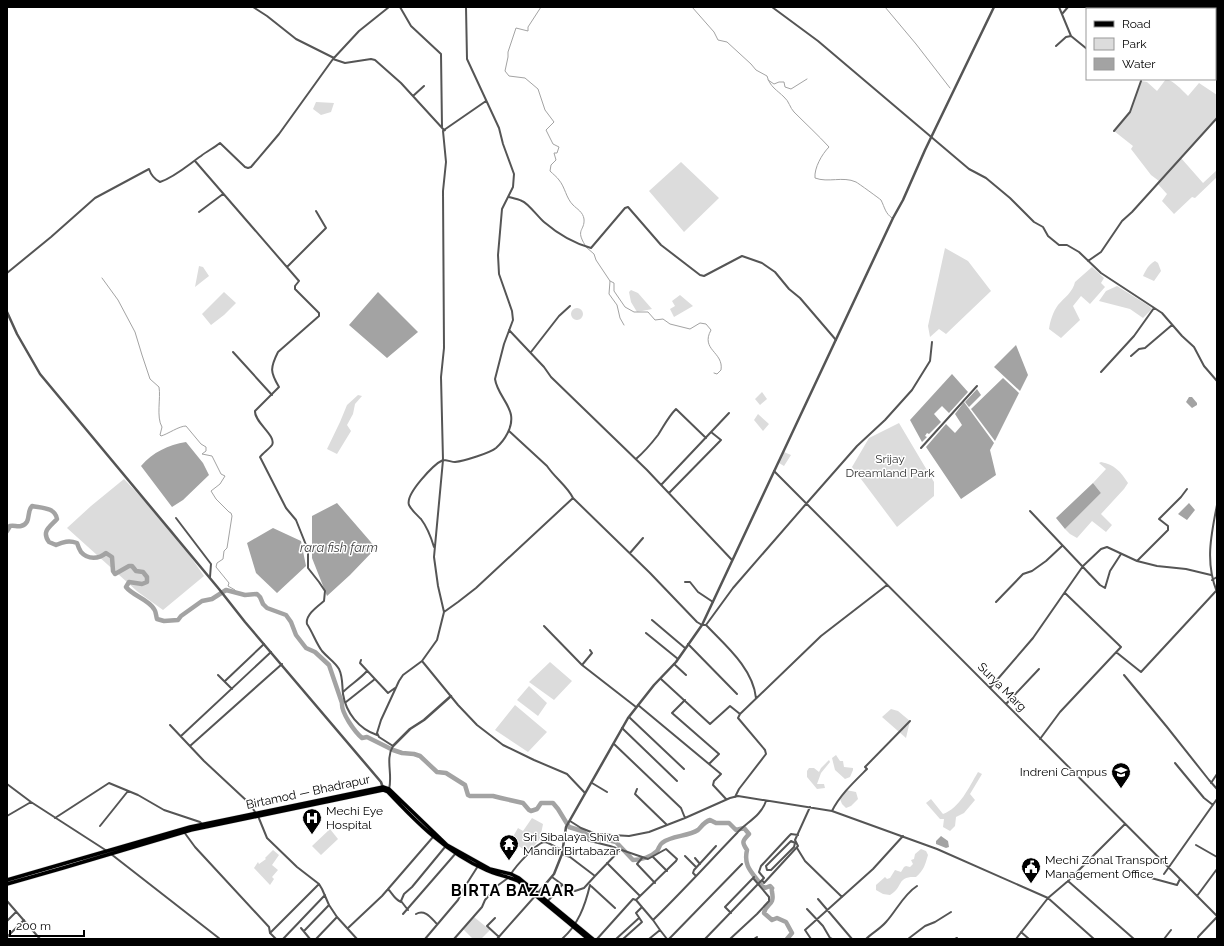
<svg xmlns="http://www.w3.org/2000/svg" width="1224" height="946" font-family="Raleway,sans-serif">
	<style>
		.green { fill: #dcdcdc }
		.water { fill: #a3a3a3 }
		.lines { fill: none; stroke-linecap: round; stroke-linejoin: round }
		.stream { stroke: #a3a3a3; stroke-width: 1 }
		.river { stroke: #a3a3a3; stroke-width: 4.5 }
		.primary-casing { stroke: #dbdbdb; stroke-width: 4.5 }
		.minor { stroke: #555; stroke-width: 2 }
		.tertiary { stroke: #555; stroke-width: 2.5 }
		.primary { stroke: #000; stroke-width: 3.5 }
		.labels { text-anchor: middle; stroke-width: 3; stroke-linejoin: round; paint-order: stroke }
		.park-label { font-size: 12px; fill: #333; stroke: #fff }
		.street-label { font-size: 12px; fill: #000; stroke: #fff }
		.poi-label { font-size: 12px; fill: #000; stroke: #fff; text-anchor: start }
		.water-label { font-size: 13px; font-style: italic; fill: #444; stroke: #fff }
		.district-label { font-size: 16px; font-weight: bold; letter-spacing: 1px; fill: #000; stroke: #fff }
	</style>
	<rect width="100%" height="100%" fill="#fff"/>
	<path class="green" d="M1166,79c8,2 15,10 22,17l11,-13 18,12v23l-36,40 22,25 14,-13v7l-22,21 -3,-1 -18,17 -12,-13 5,-7 -10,-11 2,-2 -8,-6 -20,-26 2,-3 -19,-15 15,-18 12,-32 6,1 10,9z
		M316,102l18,1 -3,9 -10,3 -8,-6z
		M681,162l38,36 -35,34 -35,-41z
		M945,248l23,13 23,30 -45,43 -7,-5 -9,8 -2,-11z
		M1155,261l3,2 3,8 -7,10 -11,-5c3,-6 5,-11 12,-15z
		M199,266l4,1 6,9 -14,11z
		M1092,267l12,11 -3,5 4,4 -15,17 -9,-8 -8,10 7,14 -19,18 -12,-9c1,-8 4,-17 9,-24 6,-7 15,-13 17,-23z
		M1117,286l32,20 3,3 -9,9 -13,-9 -31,-8 7,-10z
		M631,290l7,3 14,16 -15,3 -6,-10 -2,-10z
		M224,292l12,11 -12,12 -13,10 -9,-11z
		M680,295l13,11 -19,11 -4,-8 5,-3 -3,-5z
		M571 314a6 6 0 1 1 12 0a6 6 0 1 1-12 0Z
		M762,392l5,7 -7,6 -5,-6z
		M358,395l4,1 -7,8 -2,10 -6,11 4,6 -14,23 -10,-5 13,-27 7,-17z
		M758,414l11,10 -6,7 -9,-11z
		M899,423l35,59v14l-37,31 -45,-60 17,-29z
		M784,452l7,3 -7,11 -5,-3z
		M1101,462c14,3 19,9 27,21l-4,6 -23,25 11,11 -6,7 -14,-11 -15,17 -7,-4 -5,-5 36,-36 -8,-10 13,-14 -7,-6z
		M124,479l48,51 32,46 -41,34 -25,-18 -71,-64 24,-22z
		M550,662l22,19 -18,19 -25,-18z
		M529,686l18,17 -9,13 -21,-16z
		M515,705l32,27 -19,20 -33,-22z
		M891,709l7,2 12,10 -4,17 -24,-21z
		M836,755l4,6h3l1,6 9,1v2l-3,7 -5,2 -10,-9 -3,-12z
		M829,760l1,2 -9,11 -4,11h7l1,4 -8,1 -10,-12v-6l2,-3h5l5,4 2,-4z
		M978,772l4,2 -12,20 5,6 -11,13 -8,4 -1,9 -5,5 -7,-4 1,-8h-4l-14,-16 5,-4 12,15c17,-6 26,-27 35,-42z
		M846,790l10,2 2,7 -7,7 -5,2 -4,-4 -2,-5z
		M532,818l11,6 -3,15 -12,14 -17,-13 7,-12 5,3z
		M330,829l8,10 -17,16 -9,-9z
		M921,849l5,2 2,4c-3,10 -4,15 -12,22 -20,-1 -12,10 -26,18l-7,-1 -7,-4v-5l9,-8 2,2 3,-1 5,-8 6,2 3,-5 2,-1 4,1 3,-3 -2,-4 3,-1 1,-5z
		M273,850l6,5 -7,10 6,5 -6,7 2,2 -4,6 -16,-17 4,-6 1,2 7,-5 -1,-1z
		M474,917l16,13 -9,9h-8l-10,-10z"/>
	<path class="water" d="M378,292l40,40 -31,26 -38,-33z
		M1016,345l12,30 -8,16 -26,-24z
		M952,374l16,18 -19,21 -7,-7 -8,8 7,8 -12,12 -2,-1 -2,3 2,1 -5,5 -12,-22z
		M1003,378l16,15 -24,48 -24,-32z
		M977,389l4,6 -12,12 -4,-5z
		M1189,397h3l5,6v2l-5,3 -6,-6z
		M964,402l30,41 -4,7 6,25 -35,24 -35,-52 20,-23 9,9 7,-8 -7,-11z
		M186,442l17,21 6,12 -26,25 -11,7 -31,-41c12,-14 27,-21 45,-24z
		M1093,483l8,10 -36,36 -9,-11z
		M337,503l39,45 -26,27 -23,21 -15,-38v-42z
		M1189,503l6,7 -8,10 -9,-6z
		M273,528l28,13 5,25 -29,27 -21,-20 -9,-30z
		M941,836l7,5 1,6 -3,1 -10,-4v-3z"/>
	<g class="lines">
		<path class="stream" d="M541,7l-13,20v4l-12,-3 -8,24v5l-3,14 4,5 16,2 13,11 7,21 9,12 -8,8 7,14 6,3 -2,6h-3l2,7 -5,5 -1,6c3,3 7,6 9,9 6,7 7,18 14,25 4,4 10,7 11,14 1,12 -9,10 1,26
			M692,7l22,25 4,8 9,2 24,22 5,6 11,6c3,11 10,14 17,21 5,4 6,11 10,15 12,12 24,23 35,35 -7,7 -15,21 -14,31 13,5 28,-2 41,4 2,1 24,17 25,18 4,8 4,13 11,18
			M885,7l31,37 34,44
			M768,80l6,4 5,-2h5l1,5 6,2 16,-10
			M586,247l8,7 2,6 14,21 -1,13 8,11 3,13 4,7
			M102,278l16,22 17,32 7,23 8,24 9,8c2,11 -3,30 3,40l-2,8 1,1c7,-2 18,-10 25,-10l15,18 5,3v4l-4,3 10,2 9,18 4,2 -5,8 -9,7 5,8 13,13 2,1 1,3 -5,32 -3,3 -1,8 -6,4 -1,4 13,16 -1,3 7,4 2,4
			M610,281l4,2v8l11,16 9,5h14l7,8 8,-1 7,5 20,5 10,-6 6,1 5,6c-11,20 13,22 10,40l-4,4 -3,-1"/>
		<path class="river" d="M7,531l3,-5c4,-1 7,1 11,0 11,-3 5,-14 11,-20 9,2 23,1 25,13 -7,8 -16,12 -8,23l7,3c7,-3 13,-5 21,-2 1,3 2,6 4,9 7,8 18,7 25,1l6,4 1,14 2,3 14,-8h3l4,5 7,1 4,5v5l-5,2 -13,-2 -3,5c7,9 22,12 28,22 2,2 2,7 3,10l7,2 14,-1 3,-4 21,-15 10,-2 14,-9 19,5 12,-1 3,3 3,7 4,4 19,7 5,7 5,13 10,13 9,4 14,13 13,38c-1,10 13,29 20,35l5,-1 26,13 9,3 12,1 6,2 17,16 9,1 19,12 3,10 2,1h23l8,2 22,5 6,7 2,1 6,-2 4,-6h12l5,6 11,18 13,4 12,9 10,-1 12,3 17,18c8,0 18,-3 24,-9 2,-2 2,-6 5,-8 10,-8 25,-6 36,-13 4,-4 6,-8 12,-10l6,3h13l7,7 8,-2 5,6c-6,7 -8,7 -2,16 -4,17 6,23 15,36l3,2 5,-2c4,5 1,-1 2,6 3,14 -6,11 -8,21l8,7 5,-2 9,4 6,11 -5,6"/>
		<defs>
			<path id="primary" d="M7,880l183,-53 193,-40 6,2 58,56 43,24 21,5 8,4 74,61
				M7,884l56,-16 128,-38 192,-40 5,2c29,31 59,61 98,78 10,5 21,6 32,11l70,58"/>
		</defs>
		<use href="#primary" class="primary-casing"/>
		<path class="minor" d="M253,7l14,9 29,23 38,19
			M400,7l11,19 30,28 1,73
			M772,7l46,34 151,128 17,9 24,20 24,24 9,5 5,9 11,9h8l12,7 22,21 61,40 20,23 12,11 10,19 13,15
			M1059,7l12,29 16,13
			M1196,9l3,-2
			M1062,14l6,-7
			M1215,37l2,-1
			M1056,46l10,-9 5,-1
			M333,59l12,4 26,-4 4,1 26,23 43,47 42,-29
			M1215,71l2,2
			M413,96l11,-10
			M1114,131l16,-19 11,-31
			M195,161l104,120 -4,5v3l24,24v3l-41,36c-8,16 -8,20 1,35l-24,24c-1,11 22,25 17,34 -3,4 -9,8 -12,12l26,51 10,12 12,30v18l11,14 6,9 -1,10c-6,5 -19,14 -17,23 6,9 9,19 15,27 6,7 13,11 17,18 4,8 3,17 4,25 3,19 16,35 34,41
			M509,197c4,1 9,2 13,4 6,2 16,16 22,21 14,12 29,21 47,26l34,-40 3,-1 33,38 39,30 4,1 38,-20 20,7 13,9 14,17 11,9 36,42
			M199,212l24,-18
			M1088,261l13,-9 21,-31 10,-9 85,-94
			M287,267l39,-39 -10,-17
			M7,273l44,-36 44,-39 54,-29c2,6 5,10 11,13 15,-5 28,-17 41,-26 6,-5 13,-8 19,-13l25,24 3,1 3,-1 28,-33 54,-75 26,-28 30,-24
			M509,330l35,37 7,10 96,93 85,90
			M233,352l39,43
			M531,352l28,-36 11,-10
			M1131,356l8,-7 6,-1 27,-23
			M1101,372l33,-36 20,-28
			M509,431l38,35c8,12 20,20 26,32l77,75 47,49 5,3h4l27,-37 73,-84 51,-58 28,-26 27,-30 18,-29 2,-19
			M921,448l56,-62
			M636,459c8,-7 15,-15 22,-24 6,-9 10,-18 18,-26l30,29
			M774,471l443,445
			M661,485l68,-72
			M669,493l52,-53 -10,-8
			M1217,505c-6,30 -12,58 0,87
			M1030,511l70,74 5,3 5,-17 11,-17
			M176,518l35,46 -1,13
			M434,547c-3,-10 -7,-20 -13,-28 -4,-4 -9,-8 -12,-14 -4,-11 25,-41 34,-45l-2,-83 3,-29 -1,-157 3,-29 -3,-31 2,-1
			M630,553l13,-15
			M1137,561l31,-31v-4l-9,-7 22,-22 6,-8
			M1212,580l5,-3
			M685,582h5l8,10 15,10
			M996,602l27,-28 9,-3 14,-10 16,-15
			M444,612l14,-10 18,-14 97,-90
			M652,620l33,28
			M706,625c19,20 47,43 50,73
			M544,626l38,39 54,42
			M646,633l32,26
			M688,644l49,50
			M1116,652l25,20 75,-81
			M361,660l-1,3 28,30 7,-5
			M422,661l15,-21 7,-28 -6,-26 -4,-29 9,-97c4,0 9,2 12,2 9,-1 35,-9 41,-14 9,-8 17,-21 15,-33 -2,-12 -14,-22 -16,-36l9,-35 9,-24 -1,-9 -13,-37 -1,-19 4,-46 11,-22 1,-13 -11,-30 -4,-16 -32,-69 -1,-52
			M674,664l12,11
			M582,665l10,-12 -2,-3
			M218,675l14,14
			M1124,675l43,52 42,53 8,9
			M661,679l49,45 20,-18 10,8
			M225,681l39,-37
			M990,688l43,-50 50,-72 18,-17 6,-2 30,14 20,5 29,3 25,6
			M343,692c8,-8 17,-13 24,-21
			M685,700l-13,13 47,41 -10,10
			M346,702l29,-23
			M1006,704l33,-35
			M638,705l83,69 -7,7 -1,4 13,14
			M629,717l55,52
			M170,725l34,36 44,41 10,14 9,22 30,29 22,17 3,5 7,16 8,12 20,22
			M622,728l55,53
			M181,736l90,-84
			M1040,739l20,-27 61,-65 -56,-54
			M614,744l67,64 4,10
			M190,746l92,-82
			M1175,763l29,35 9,7
			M592,783l15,9
			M1211,783l6,-9
			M7,784l24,18 76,49
			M389,789c4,-14 -4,-30 4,-43l-14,-9 -2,-4 4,-13 18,-39 4,-6 19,-14 36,44 19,20 26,20 31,15 33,14 18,19
			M637,789l-2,5 31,30
			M735,797l4,-8 27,-35 -1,-4 -27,-32 2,-4 81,-78 66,-51
			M832,811c8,-16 22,-29 35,-42l-2,-2 45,-46
			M7,816l24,-14
			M55,818l54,-35 29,12 26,15 36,12 2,2
			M570,821l11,7 15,6 33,2 20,-4 36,-14 45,-20 8,-2 94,15 105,38 111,49 46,41
			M100,826l28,-35
			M184,832l11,15 74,80 1,6 49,-49
			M577,835l13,6 20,5 38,13 18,-10 11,10 -1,2 -40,39
			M791,841l4,2 -1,4 -23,23h-4l-1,-4z
			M1196,845l21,12
			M797,848l8,13 37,36
			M111,854l109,85
			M685,856l11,11
			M653,857l14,14
			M642,858l-5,6 18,19
			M695,858l5,6
			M607,863l33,33
			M511,874c4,-7 26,-32 34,-32 5,1 12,6 17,8
			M1164,874l53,-75
			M1140,875l37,10 3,-6
			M595,876l25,-26
			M696,876l-3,-3 1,-3 22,-24
			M552,877l15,11 8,3 9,-3 11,-12 -25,-19 -8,-3
			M762,880l2,-2 -5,-6 2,-6 28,-30 2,-2 7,1
			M1068,881l66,58
			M591,886l24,22
			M388,889c5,5 6,10 13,13
			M1197,896l20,-27
			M818,899l34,40
			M7,901l33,38
			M547,902l15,-17
			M807,909l16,17 7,12 2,1
			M408,910l-7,-9 3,-7 8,-7 33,-40
			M731,913l-6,-6 29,-30
			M403,914l53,-61
			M416,914c9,-5 15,4 21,10
			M495,918l-8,8 12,11
			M7,921l9,-9
			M301,928l9,11
			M348,928l34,-32 51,-59
			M660,930l7,9
			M304,931l25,-26
			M1021,932l8,7
			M270,933l6,6
			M7,937l17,-17
			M283,939l42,-44
			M316,939l21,-22
			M425,939l33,-39 6,-12 14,-22
			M454,939l28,-32 3,-7 12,-14 11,-8
			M497,939l39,-44
			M562,939c16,-14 23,-33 28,-54
			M597,939l36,-40 3,1 17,20
			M616,939l23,-21
			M623,939l19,-17 -6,-9 6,-6
			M649,939l11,-9 -7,-10c29,-28 56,-58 84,-87 10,-11 24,-17 29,-32
			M669,939l73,-75
			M705,939l54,-56 3,-3 2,3 34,-37 -3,-6 15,-33
			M730,939l27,-25 12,-13v-4l-16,-19
			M754,939l3,-2
			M811,939l-6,-9 68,-61 30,-33
			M866,939c6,-6 14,-10 20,-17 10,-11 18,-28 31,-36
			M908,939l17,-13 10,-4 16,-10
			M955,939l2,-1
			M1016,939l32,-41 20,-17 57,-57
			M1164,939l7,-9
			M1198,939v-2l19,-20"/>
		<path class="tertiary" d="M7,312l10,22 23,40 179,215 26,33 136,160 2,6
			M393,746l17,-17 14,-9 27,-24
			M538,893l16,-19 8,-20 4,-27 62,-109 26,-33 22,-23 26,-37 191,-407 10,-18 22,-50 69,-143"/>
		<use href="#primary" class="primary"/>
	</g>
	<defs>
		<symbol id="university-pin" viewBox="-11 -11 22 30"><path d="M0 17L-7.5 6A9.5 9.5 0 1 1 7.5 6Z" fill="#000" stroke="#fff"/><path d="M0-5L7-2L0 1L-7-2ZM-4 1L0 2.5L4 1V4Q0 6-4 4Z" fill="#fff"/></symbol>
		<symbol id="hospital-pin" viewBox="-11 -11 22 30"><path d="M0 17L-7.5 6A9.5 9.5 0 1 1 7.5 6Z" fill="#000" stroke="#fff"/><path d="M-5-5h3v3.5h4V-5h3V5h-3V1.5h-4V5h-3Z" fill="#fff"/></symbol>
		<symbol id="temple-pin" viewBox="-11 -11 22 30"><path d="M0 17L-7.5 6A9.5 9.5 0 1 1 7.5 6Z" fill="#000" stroke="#fff"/><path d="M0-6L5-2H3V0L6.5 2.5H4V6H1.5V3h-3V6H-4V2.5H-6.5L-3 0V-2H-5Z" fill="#fff"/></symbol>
		<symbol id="civic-pin" viewBox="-11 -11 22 30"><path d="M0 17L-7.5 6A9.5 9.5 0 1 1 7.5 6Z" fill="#000" stroke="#fff"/><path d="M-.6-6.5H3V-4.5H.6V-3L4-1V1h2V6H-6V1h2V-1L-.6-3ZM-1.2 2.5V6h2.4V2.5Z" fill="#fff"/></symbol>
	</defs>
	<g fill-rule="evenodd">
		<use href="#university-pin" x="1110" y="761" width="22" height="30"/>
		<use href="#hospital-pin" x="301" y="807" width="22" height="30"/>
		<use href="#temple-pin" x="498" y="833" width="22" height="30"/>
		<use href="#civic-pin" x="1020" y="856" width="22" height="30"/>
	</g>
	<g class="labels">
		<g class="park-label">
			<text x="890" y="463">Srijay<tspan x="890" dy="14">Dreamland Park</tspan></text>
		</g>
		<g class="street-label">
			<text transform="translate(1002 687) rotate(45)" y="4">Surya Marg</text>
			<text transform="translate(308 792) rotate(-12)" y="4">Birtamod — Bhadrapur</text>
		</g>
		<g class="poi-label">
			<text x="1107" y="776" text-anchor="end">Indreni Campus</text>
			<text x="326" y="815">Mechi Eye<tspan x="326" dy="14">Hospital</tspan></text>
			<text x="523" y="841">Sri Sibalaya Shiva<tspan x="523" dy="14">Mandir Birtabazar</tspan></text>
			<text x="1045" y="864">Mechi Zonal Transport<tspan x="1045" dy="14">Management Office</tspan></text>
		</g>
		<g class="water-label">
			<text x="339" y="552">rara fish farm</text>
		</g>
		<g class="district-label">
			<text x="513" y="896">BIRTA BAZAAR</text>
		</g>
	</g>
	<rect width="1224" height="946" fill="none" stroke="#000000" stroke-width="16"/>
	<rect x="1086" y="8" width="130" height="72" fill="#ffffff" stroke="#999999"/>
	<rect x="1094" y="21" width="20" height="6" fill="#000000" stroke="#999999"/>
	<text x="1122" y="28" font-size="12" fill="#000000">Road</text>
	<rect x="1094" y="38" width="20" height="12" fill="#dcdcdc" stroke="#999999"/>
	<text x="1122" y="48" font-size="12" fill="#000000">Park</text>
	<rect x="1094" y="58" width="20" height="12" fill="#a3a3a3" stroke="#999999"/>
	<text x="1122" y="68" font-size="12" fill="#000000">Water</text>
	<path d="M10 930v6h74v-6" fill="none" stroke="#000000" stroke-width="2"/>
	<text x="16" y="930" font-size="12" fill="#000000" stroke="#ffffff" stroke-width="3" paint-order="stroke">200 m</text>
</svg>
